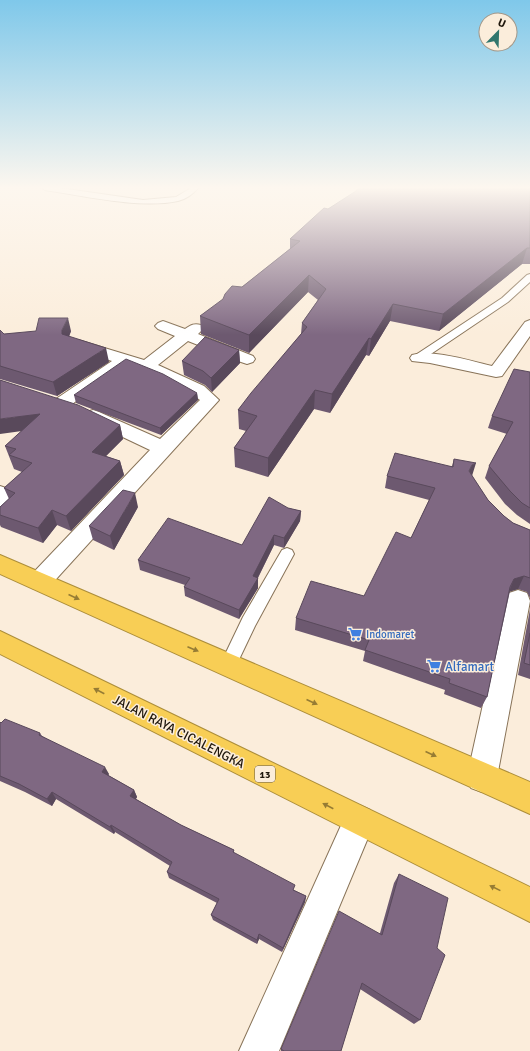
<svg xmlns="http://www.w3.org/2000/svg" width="530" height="1051" font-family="Signika,sans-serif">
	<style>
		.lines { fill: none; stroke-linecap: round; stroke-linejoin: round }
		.lane-casing { stroke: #887358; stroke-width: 2 }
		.street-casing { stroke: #887358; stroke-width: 2 }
		.highway-casing { stroke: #ac8e3b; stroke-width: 2 }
		.lane { fill: #fff; fill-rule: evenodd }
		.street { fill: #fff; fill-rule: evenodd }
		.highway { fill: #f8ce55; fill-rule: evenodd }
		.wall { fill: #6d5970 }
		.shaded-wall { fill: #59495b }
		.building { fill: #7f6882; stroke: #59495b }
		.oneway { fill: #967c34 }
		.labels { text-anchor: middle; stroke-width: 3; stroke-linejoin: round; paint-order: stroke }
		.shield { fill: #fbeddb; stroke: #61574a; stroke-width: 1 }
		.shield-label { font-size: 10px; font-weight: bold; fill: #1f170c }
		.shop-label { font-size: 11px; fill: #366cbe; stroke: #fbeddb; text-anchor: start }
		.near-shop-label { font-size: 13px; fill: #366cbe; stroke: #fbeddb; text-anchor: start }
		.near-street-label { font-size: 13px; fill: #1f170c; stroke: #fbeddb }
	</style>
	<rect width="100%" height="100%" fill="#fbeddb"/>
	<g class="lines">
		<defs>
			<path id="lane" d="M42,188h18l83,12 33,-3 15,-9h7c-5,6 -12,11 -20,13 -38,8 -94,-5 -133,-11z
				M530,274v8l-22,20 -86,58h-8l-1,-2 1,-2 88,-58 25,-23z
				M0,486l9,3 2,8 -5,13 -6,3z
				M287,548l5,2 2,4 -39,72 -21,44 -6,2 -6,-2 -2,-5 23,-48 39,-67z"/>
			<path id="street" d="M530,320v16l-28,40 -6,1 -66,-14 -18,-2 -2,-3 2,-3c21,-6 58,6 80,11l33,-44z
				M163,321l22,8c6,-4 9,-6 16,-4l3,3 -6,6 55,22 2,3 -2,3 -6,2 -6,-2 -53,-21 -30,24 46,21 15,14 -171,188 -8,2 -8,-2 -4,-7 4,-7 118,-124 -63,-30 -3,-4 3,-4 6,-2 6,2 61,27 40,-39c-17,-14 -52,-28 -73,-35l-62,44 -6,1 -6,-1 -3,-4 3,-4 59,-40 -40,-13 -2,-3 2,-3 6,-2 66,20 31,-24 -17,-7 -3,-3 3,-3z
				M518,590l9,3 3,8 -33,176 -4,11 -11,4 -11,-4 -4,-11 39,-177 3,-7z
				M359,805l11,5 5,11 -96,230h-40l109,-241z"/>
			<path id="highway" d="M0,555l530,227v32l-530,-240z
				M0,631l530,256v35l-530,-268z"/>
		</defs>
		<use href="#lane" class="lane-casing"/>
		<use href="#street" class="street-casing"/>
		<use href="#highway" class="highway-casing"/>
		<use href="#lane" class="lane"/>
		<use href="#street" class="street"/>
		<use href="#highway" class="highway"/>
	</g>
	<path class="wall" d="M530,188v76h-8l-83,67 -49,-10 -21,35 -3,-1 -36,58 -16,-4 -46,68 -33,-10 -1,-19 12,-17 -7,-2 -1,-19 63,-76 1,-11 16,-23 -10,-8 -59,61 -48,-19 -1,-18 42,-29 48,-38v-10l38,-30z
		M0,330l4,4 67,-3 -2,6 40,25 -52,34 -57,-17z
		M239,350l1,13 -28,29 -7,-7 -21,-10 -2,-14z
		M530,372v152l-13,-9 -12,-11 -20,-26 4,-12 18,-32 -19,-6 4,-12z
		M0,380l120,45 3,14 -17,17 14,5 4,14 -53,56 -14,-6 -14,18 -42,-16 -1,-2v-18l9,-8 -5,-11 18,-16 -8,-3 -9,-23 16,-14z
		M197,393l1,7 -37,35 -85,-32 -2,-8z
		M454,459l18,17 16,24 16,16 9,7 17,7v68l-3,-6 -9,-3 -8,2 -23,106 -6,11 -37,-14 1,-4 -82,-29 2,-10 -70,-21 1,-12 68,-22 47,-58 18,-38 -44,-12 2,-12 65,-10z
		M138,507l-24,43 -21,-10 -4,-14z
		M288,508l13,3 -1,10 -16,27 -10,-3 -16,33v10l-19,31 -54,-23 -1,-9 1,-2 -45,-15 -2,-10 104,-15z
		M530,609v70l-12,-4z
		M0,722l40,11 2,3 67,38 -1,1 26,15 3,7 -1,2 45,26 53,25v3l60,37 12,6 -1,6 -23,50 -23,-13 -2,5 -44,-24 -2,-5 6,-12 -48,-25 -2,-6 3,-6 -55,-34 -1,2 -58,-35 -4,7 -27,-14 -25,-11z
		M399,874l21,146 -6,4 -54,-35 -19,62h-60v-2l99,-116 14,-50z"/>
	<path class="shaded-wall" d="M527,248l-5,16 -83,67 4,-17z
		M309,275l-1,17 -59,61v-18z
		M393,304l-3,17 -21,35 2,-17z
		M68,318l3,13 -5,12 -4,-9v-4z
		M369,338l-3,17 -36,58 2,-19z
		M106,348l3,14 -52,34 -4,-14z
		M239,350l1,13 -28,29 -1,-14z
		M315,390l-1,19 -46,68v-19z
		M197,393l1,7 -37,35 -1,-7z
		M40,414l4,14 -44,6v-15z
		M120,425l3,14 -27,27 -4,-14z
		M120,461l4,14 -53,56 -5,-15z
		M476,463l-4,13 -3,-5 3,-6z
		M135,493l3,14 -24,43 -4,-14z
		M52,510l5,15 -14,18 -5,-15z
		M301,511l-1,10 -16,27v-10z
		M274,535v10l-19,38 3,-5v10l-19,31v-9l14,-34z
		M524,576l-6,13 -9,3 5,-13z
		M105,767l4,7 -3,5 -4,-7z
		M134,790l3,7 -4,6 -3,-7z
		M52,792l4,7 -4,7 -5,-7z
		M111,825l4,7 -1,2 -4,-7z
		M306,896l-1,6 -23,50 1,-4z
		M259,934v5l-2,5v-4z"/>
	<path class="building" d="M358,188h172v60h-3l-84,66 -50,-10 -22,35 -2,-1 -37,56 -17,-4 -47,68 -34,-10 23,-32 -19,-6 13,-17 56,-66 -5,-4 24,-34 -17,-14 -60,60 -49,-19 23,-17 2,-5 7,-8 10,1 58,-46 -10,-2 34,-31 4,1 28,-18z
		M39,318h29l-6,12v4l44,14 -53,34 -53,-16v-36l4,4 32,-3z
		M205,337l34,13 -28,28 -8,-7 -21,-10z
		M126,359l37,15 34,19 -37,35 -86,-33z
		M514,369l16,3v136l-8,-5 -12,-12 -21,-25 24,-44 -21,-6z
		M0,380l78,25 42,20 -28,27 28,9 -54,55 -14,-6 -14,18 -38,-13v-8l15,-14 -11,-5 28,-25 -23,-8 7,-6 -11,-3 35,-32 -40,5z
		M395,453l58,14 1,-8 22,4 -4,2 -3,6 19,29 16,16 9,7 17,7v48l-6,-2 -10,3 -4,8 -23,110 -38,-14 1,-4 -85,-29 4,-10 -73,-22 15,-37 53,15 32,-64 15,6 24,-50 -48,-12z
		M123,490l12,3 -25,43 -21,-10z
		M269,497l19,11 13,3 -17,27 -10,-3 -21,41 5,2 -19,32 -55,-23 6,-9 -52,-18 30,-42 74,27z
		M530,633v32l-6,-2z
		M5,719l35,14 -1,2 66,32 -3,5 32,18 -4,6 51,29 53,25 -1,2 62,33 -2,5 13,6 -23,52 -24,-14 -2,6 -46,-25 8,-16 -52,-27 5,-10 -61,-37 -1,2 -58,-35 -5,7 -28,-15 -19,-8v-54l1,1z
		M399,874l49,24 -11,50 8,7 -25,65 -58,-37 -21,68h-57l-3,-2 58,-138 43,24z"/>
	<defs><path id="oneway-solid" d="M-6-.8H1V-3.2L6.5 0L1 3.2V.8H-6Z"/></defs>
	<g class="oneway">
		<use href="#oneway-solid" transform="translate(74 597) rotate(24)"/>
		<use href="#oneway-solid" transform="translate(193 649) rotate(23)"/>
		<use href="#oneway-solid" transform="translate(99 691) rotate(-153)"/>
		<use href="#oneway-solid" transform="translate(312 702) rotate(24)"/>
		<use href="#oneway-solid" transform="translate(431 754) rotate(24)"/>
		<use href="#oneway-solid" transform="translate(328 806) rotate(-153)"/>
		<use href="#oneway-solid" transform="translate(495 888) rotate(-154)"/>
	</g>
	<linearGradient id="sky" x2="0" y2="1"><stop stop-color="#7fc8ea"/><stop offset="0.56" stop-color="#fdf7ef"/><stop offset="1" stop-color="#fdf7ef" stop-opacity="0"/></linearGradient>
	<rect width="530" height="335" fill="url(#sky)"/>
	<defs>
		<symbol id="supermarket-bare" viewBox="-9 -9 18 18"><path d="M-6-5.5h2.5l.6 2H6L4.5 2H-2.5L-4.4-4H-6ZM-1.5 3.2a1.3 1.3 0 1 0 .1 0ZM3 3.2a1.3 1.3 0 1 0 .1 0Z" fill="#3f7fe0" stroke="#fbeddb" stroke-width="2.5" paint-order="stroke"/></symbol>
	</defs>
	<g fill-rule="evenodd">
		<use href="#supermarket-bare" x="345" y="624" width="20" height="20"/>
		<use href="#supermarket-bare" x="424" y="656" width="20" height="20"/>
	</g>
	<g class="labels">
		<rect class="shield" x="255" y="766" width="20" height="16" rx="3"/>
		<g class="shield-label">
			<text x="265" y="778">13</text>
		</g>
		<g class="shop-label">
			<text x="366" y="638">Indomaret</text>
		</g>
		<g class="near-shop-label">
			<text x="445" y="671">Alfamart</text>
		</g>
		<g class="near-street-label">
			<text transform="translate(179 731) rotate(27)" y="5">JALAN RAYA CICALENGKA</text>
		</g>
	</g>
	<g transform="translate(498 32) rotate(23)"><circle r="19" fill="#fbeddb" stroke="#a39788"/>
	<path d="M0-3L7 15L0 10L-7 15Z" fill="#30766d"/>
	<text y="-6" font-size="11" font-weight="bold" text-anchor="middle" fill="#1f170c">U</text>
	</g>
</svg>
